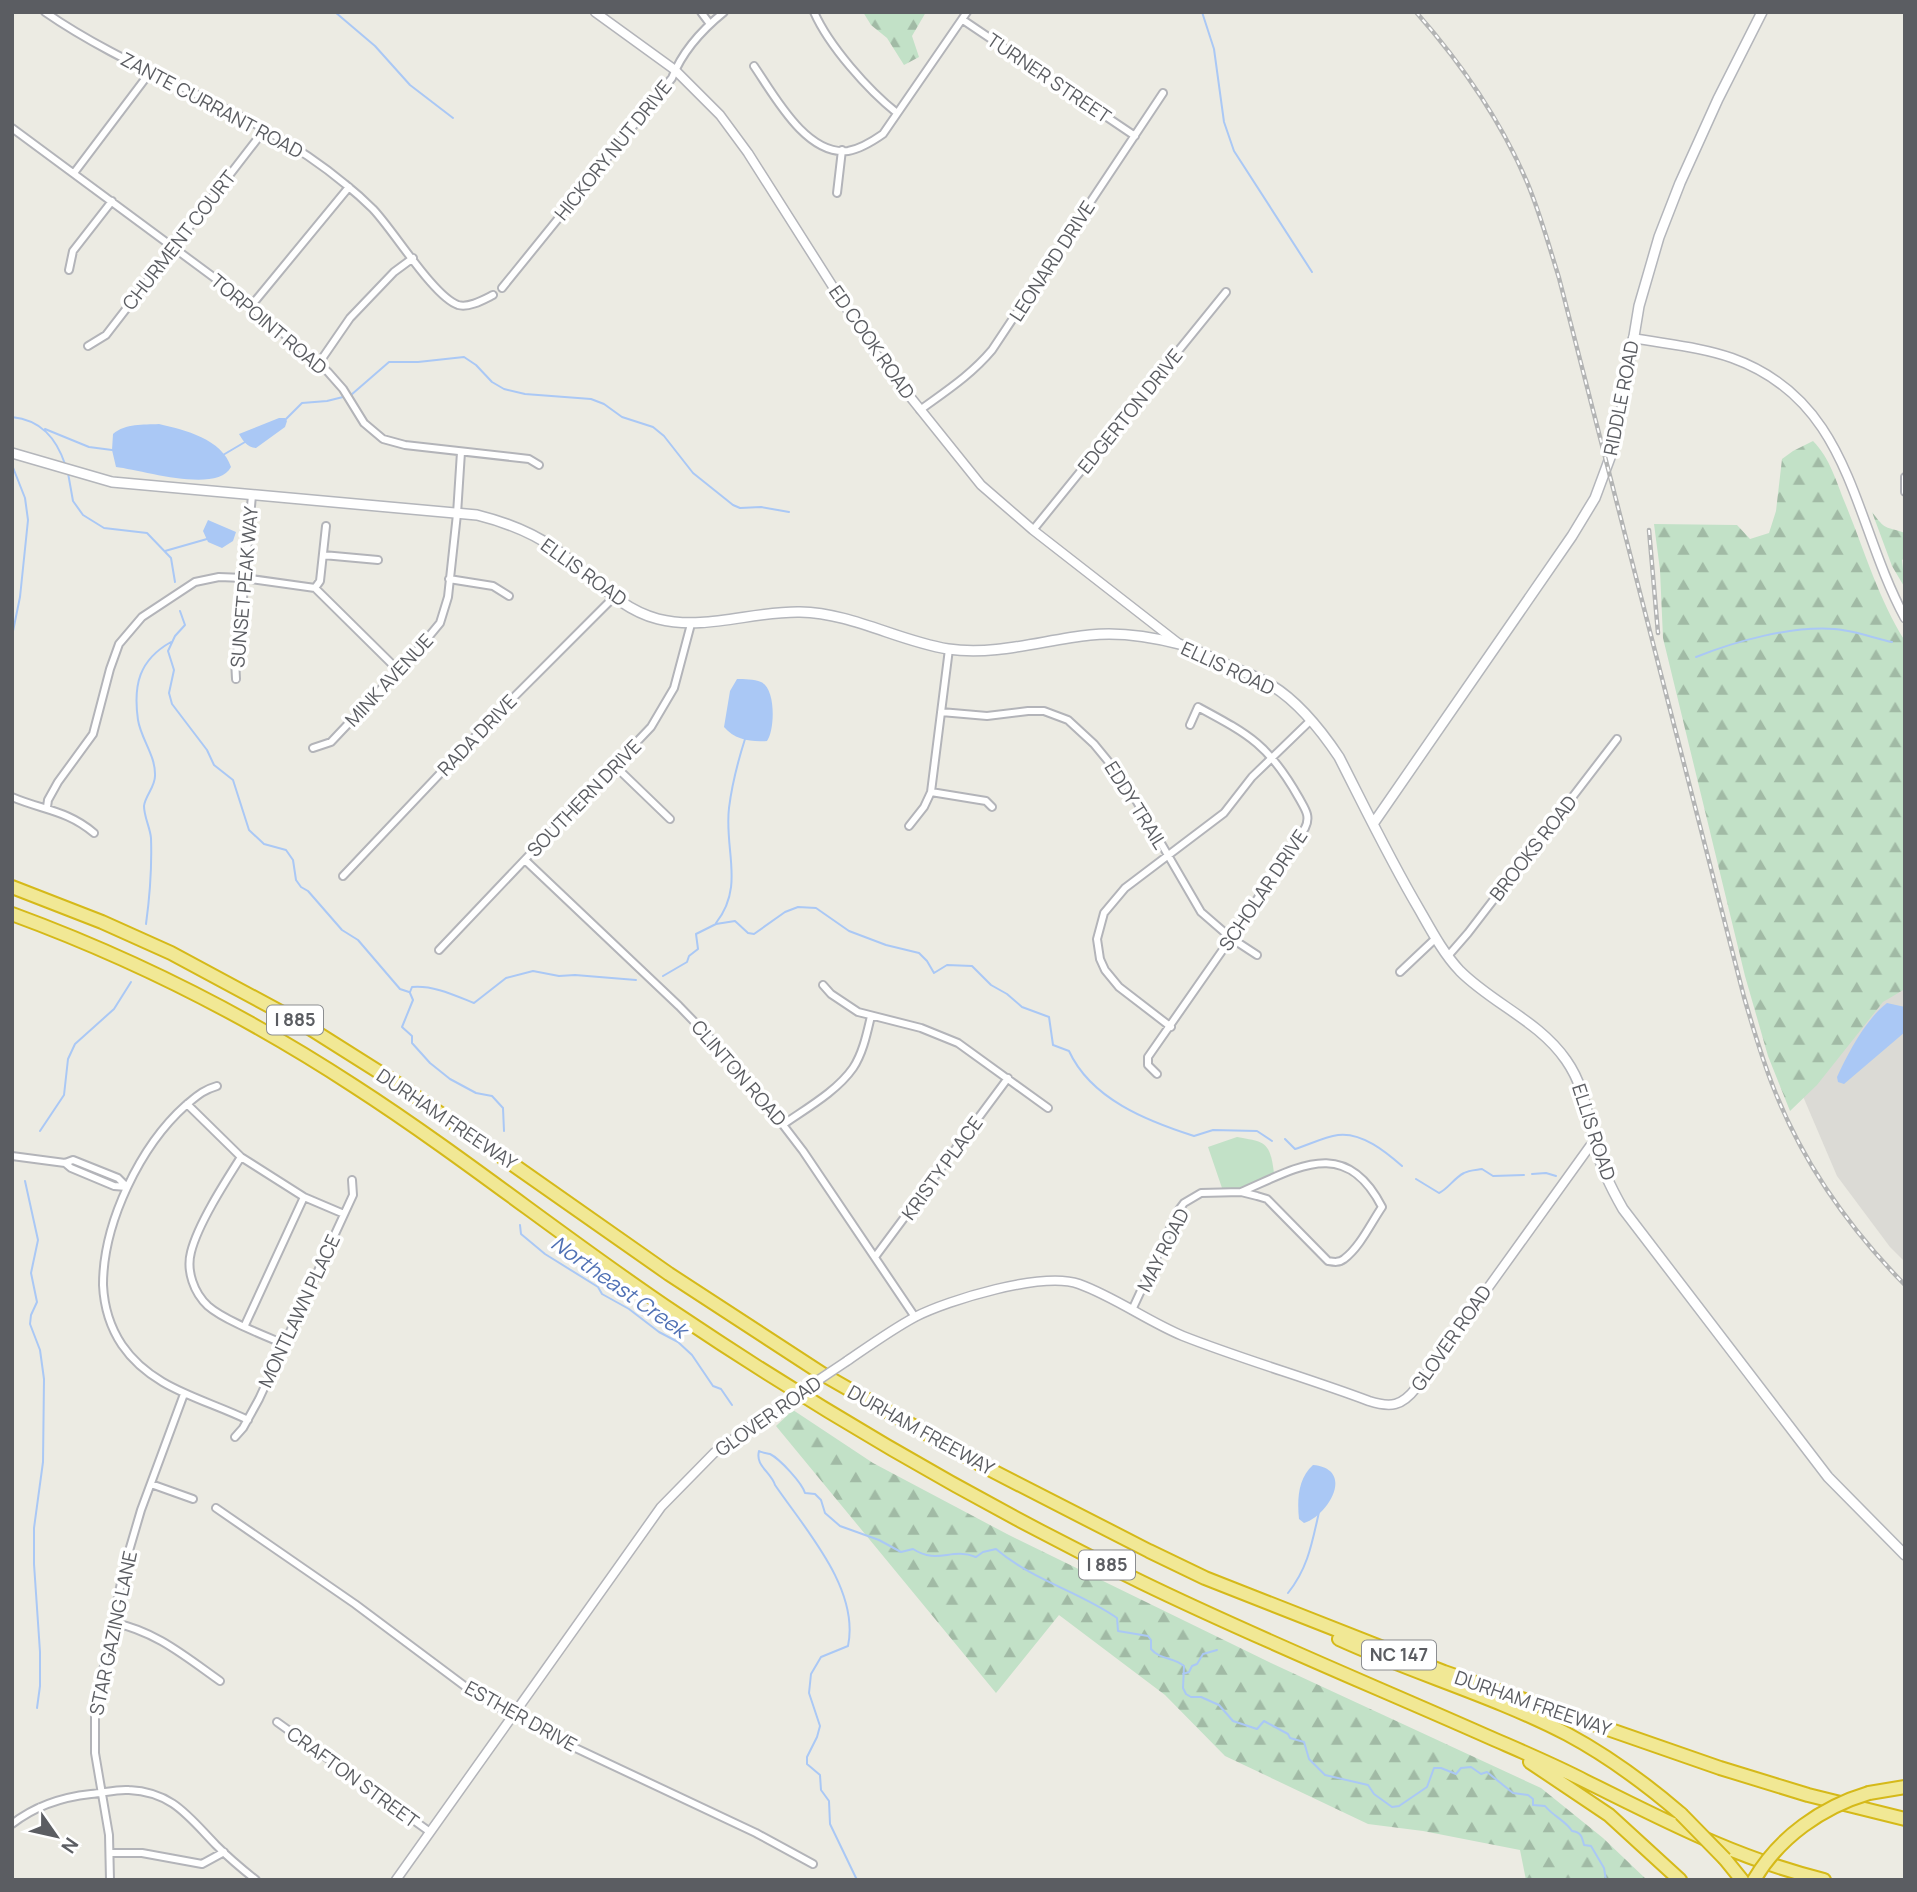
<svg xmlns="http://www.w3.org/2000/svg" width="1917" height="1892" font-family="Manrope,sans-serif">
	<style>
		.industrial { fill: #dbdad5 }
		.forest { fill: url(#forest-firs) }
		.green { fill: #c2e1c7 }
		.water { fill: #aac8f5 }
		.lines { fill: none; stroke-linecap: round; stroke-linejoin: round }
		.stream { stroke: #aac8f5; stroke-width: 2 }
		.minor-casing { stroke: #b3b4b9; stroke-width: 10 }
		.tertiary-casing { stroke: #b3b4b9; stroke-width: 11 }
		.secondary-casing { stroke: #b4b6bb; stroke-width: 12 }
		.motorway-casing { stroke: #d5b919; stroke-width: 16 }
		.minor { stroke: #fff; stroke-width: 6 }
		.tertiary { stroke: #fff; stroke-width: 8 }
		.secondary { stroke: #fff; stroke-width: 9 }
		.motorway { stroke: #f1e895; stroke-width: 12 }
		.rail-casing { stroke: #b3b4b4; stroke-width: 4.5 }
		.rail { stroke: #fff; stroke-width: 2; stroke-dasharray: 5; stroke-linecap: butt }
		.tertiary-bridge-casing { stroke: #b3b4b9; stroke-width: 11; stroke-linecap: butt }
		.motorway-bridge-casing { stroke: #d5b919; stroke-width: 16; stroke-linecap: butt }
		.tertiary-bridge { stroke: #fff; stroke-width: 8 }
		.motorway-bridge { stroke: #f1e895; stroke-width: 12 }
		.labels { text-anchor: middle; stroke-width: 7; stroke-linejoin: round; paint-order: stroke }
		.shield { fill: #fff; stroke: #8c8e91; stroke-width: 2 }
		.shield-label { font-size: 18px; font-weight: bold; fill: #5b5d62 }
		.street-label { font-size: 19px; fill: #5b5d62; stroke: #fff }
		.water-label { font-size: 21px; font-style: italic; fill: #5071b5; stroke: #fff }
	</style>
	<defs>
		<pattern id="forest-firs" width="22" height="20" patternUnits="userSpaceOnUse" patternTransform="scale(1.75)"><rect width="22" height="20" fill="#c2e1c7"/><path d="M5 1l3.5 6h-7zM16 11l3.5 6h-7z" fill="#a1baa5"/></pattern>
	</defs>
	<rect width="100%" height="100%" fill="#ecebe3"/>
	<path class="industrial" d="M1905,989v273l-15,-15 -53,-71 -35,-82 78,-95z"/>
	<path class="forest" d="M863,12h63l-14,24 7,21 -15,8 -17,-27 -16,-13z
		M1813,441c17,17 23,40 32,62 19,46 33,95 60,138v348l-22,13 -66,83 -27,26 -22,-55 -23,-80 -82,-338 -3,-68 -6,-46 83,1 13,14 19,-6 7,-22 6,-52 11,-8z
		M1872,512c14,19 13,14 33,21v25l-3,2 3,28 -13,-22z
		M793,1410l80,53 134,71 264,129 270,125 62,50 44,42h-121l-6,-30 -97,-19 -55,-7 -143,-68 -60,-61 -106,-80 -63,78 -220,-267z"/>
	<path class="green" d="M1237,1137c29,5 33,5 37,36l-36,16 -16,-1 -14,-41z"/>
	<path class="water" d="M279,418h6l2,3 -2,6 -29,21c-9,-1 -13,-7 -17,-14z
		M159,424c26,6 63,15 72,43 -14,27 -89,3 -115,0l-4,-17 1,-16c13,-11 30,-9 46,-10z
		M208,520l28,12 -3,9 -11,7 -14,-6 -5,-11z
		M737,679c7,0 17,0 24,3 15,6 14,48 6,59 -16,1 -32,-1 -43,-14l6,-36z
		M1887,1003l18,4v25l-61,52 -6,-2 -1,-5c11,-24 29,-58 50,-74z
		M1313,1465c43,4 15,51 -9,58l-5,-4c-2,-19 -1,-41 14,-54z"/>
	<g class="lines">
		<path class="stream" d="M335,12l40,34 35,39 43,33
			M1202,12l12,37 10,73 10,29 78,121
			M12,417c29,3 44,21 53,47
			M284,421l18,-18 25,-2 24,-6 38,-33h29l46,-5 12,8 16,17 12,7 21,5 66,5 13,5 18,13 31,10 11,9 29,37 40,32 7,3 21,-1 28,5
			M45,429l44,18 23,3
			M223,455l22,-13
			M12,465l13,33 3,22 -8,77 -8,39
			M68,473l5,28 10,14 21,13 43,5 24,25 4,24
			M165,551l42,-12
			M180,611l5,14 -10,11 -7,15 6,19 -5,23 3,11 35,46 7,15 19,15 16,50 15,14 22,6 7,10 3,20 5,7 7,4 34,39 16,10 42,49 9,3
			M1696,657c40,-16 94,-31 138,-28 19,1 39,9 58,13
			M716,923c29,-37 8,-73 13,-115 3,-24 9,-47 16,-69
			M146,924c4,-29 6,-57 5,-86 -1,-11 -7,-21 -7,-32 1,-10 11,-19 11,-30 1,-20 -14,-37 -17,-56 -5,-35 1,-60 33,-78
			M663,976l24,-14 2,-6 9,-7 -2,-15 20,-10 19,-3 13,12 6,1 31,-22 13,-5 18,1 33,23 37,14 33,8 8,8 7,12 13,-8 25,1 19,19 16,9 15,13 27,10 4,28 16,6c22,48 78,70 125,85l19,-6 44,1 15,10
			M410,992l2,-5c21,-2 42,8 62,16l32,-25 27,-7 26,5 16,-1 61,5
			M410,993l3,7 -11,27 10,9v7l18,20 20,16 26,14 16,3 11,12 1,23
			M40,1131l24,-36 4,-36 7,-15 39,-35 17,-27
			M1285,1139l10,10c13,-4 29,-12 43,-14 24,-3 48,17 64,31
			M1532,1174l14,-1 10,3
			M1416,1179l23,14c9,-4 15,-15 25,-20 5,-3 12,-3 18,-4l11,7 31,-1
			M25,1181l13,59 -7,33 6,29 -6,13 -1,9 10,26 4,29 -1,83 -9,66v36l6,88v34l-3,22
			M520,1225l1,9 24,20 53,33 4,7 27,15 30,23 19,10 14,13 21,31 8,3 11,16
			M1288,1593c20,-25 24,-50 31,-81
			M1183,1674l6,-2 3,-6 5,-2 6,-10 14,-4
			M857,1880l-27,-56 -1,-23 -8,-11 -1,-15 -13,-11v-7l10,-20 3,-11 -11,-33 2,-19 10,-17 27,-11c12,-57 -43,-117 -73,-161 -4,-13 -20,-19 -16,-34 3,2 7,2 11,3 10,5 32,29 35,39l10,1 6,6 4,13 15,13 39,14 22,12 12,-3c25,16 38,-2 63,8l7,-5 13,-3c36,31 84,43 121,69l1,13 30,5 3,4v9c9,11 23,8 33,17l-1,22 3,6 5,3h10l18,8 14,16 24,8 7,-8 24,13 2,4 14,4 5,17 16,16 43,10 6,9 18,13 7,-1 28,-19 7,-19h7l15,6 5,-6 10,-1 10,7 6,-2 26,21 15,2 5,4v6l12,1c8,10 21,15 27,25 9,1 10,6 12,14l7,1 13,22 2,12"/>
		<defs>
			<path id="minor" d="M45,12c95,66 211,97 300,172 10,8 20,17 28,25 21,22 61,88 85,96 11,3 25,-5 35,-10
				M701,12l9,12
				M814,12c15,34 54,78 83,101
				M963,20l172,116
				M754,66c20,29 52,90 94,85 12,-2 25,-10 35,-17l84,-122
				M12,128l204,151 74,60 38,33 15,17 21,34 19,16 22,6 124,14 10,6
				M74,173l77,-102
				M837,193l5,-43
				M69,270l4,-19 39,-50
				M502,288l170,-210c10,-26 31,-49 52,-66
				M251,306l98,-119
				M88,346l18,-11 159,-206
				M319,363l31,-45 44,-46 19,-14
				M920,410c26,-19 51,-35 72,-60l171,-257
				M1905,477v15
				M1033,530l193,-238
				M323,555l55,5
				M449,579l44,7 16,10
				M315,588l5,-7 6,-55
				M236,679l-1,-20 4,-15 13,-149
				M941,712l46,4 41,-5h16l24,9 26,24 32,39 75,129 30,26 26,17
				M313,748l18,-6 85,-90 24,-29 8,-26 9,-83 4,-62
				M615,766l55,53
				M931,792l55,9 6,6
				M12,797c30,13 55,13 82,36
				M47,807l1,-7 10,-18 35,-48 17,-65 9,-25 23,-27 53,-35 24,-5 25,1 71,10 84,83
				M909,826l15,-19 7,-15 18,-143
				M525,860l154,146 62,64 62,81 112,166
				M343,876l144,-152 127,-127
				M439,950l212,-223 23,-39 17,-64
				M1448,956l20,-23 149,-194
				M1400,972l36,-34
				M823,985l8,9 27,18 63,16 37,15 90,65
				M1171,1027l-52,-40 -14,-17 -5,-11 -3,-20 7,-26 21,-25 99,-75 28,-36 59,-57
				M1157,1074l-9,-9v-8l83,-119 74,-110c6,-12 0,-19 -6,-30 -30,-53 -49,-63 -101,-91l-8,18
				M217,1086c-14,4 -20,10 -31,19 -46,41 -83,118 -83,180 1,21 7,42 19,60 30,44 81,53 126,75
				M187,1104l54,53 63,40 40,17
				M784,1124c23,-16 53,-33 69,-56 10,-15 14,-35 18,-52
				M12,1156l53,7 8,-3 45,18 9,9
				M241,1157c-16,25 -43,67 -50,95 -5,19 3,41 17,54 16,14 55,29 76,38
				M65,1163l6,5 43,18 13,1
				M875,1257l133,-179
				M1132,1310l46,-99 6,-8 17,-10 40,-1 16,4 10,3 61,62c6,1 11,2 16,-2 16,-12 27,-36 38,-52 -37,-72 -85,-39 -141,-15
				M245,1325l59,-128
				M235,1437l8,-9 16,-29 94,-204 -1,-15
				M151,1484l42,15
				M216,1508l139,96 123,92 72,40 206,97 57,31
				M113,1623c41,7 73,34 107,58
				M277,1722l153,110
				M12,1824c23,-18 51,-27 79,-30 13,-1 25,-5 38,-4 43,2 59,26 87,55 12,12 26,24 40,35
				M110,1853h32l60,11 22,-12
				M110,1880l-1,-45 -14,-82v-43l29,-142 17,-58 43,-116"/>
			<path id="tertiary" d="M595,12l80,58 45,45 28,38 127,200 106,132 52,45 145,113
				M1633,338c32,6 68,9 99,20 120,43 120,162 173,260
				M847,1361c22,-15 44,-31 68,-44 33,-17 128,-46 164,-33 36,13 68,37 104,52 61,24 125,42 186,65 22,7 33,5 47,-13l174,-242 5,-2
				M396,1880l265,-373 53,-54 64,-46"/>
			<path id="secondary" d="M12,453l100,29 365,33c28,7 53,16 77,33 34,23 63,61 104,71 47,12 94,-8 142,-7 52,1 98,29 148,37 48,7 95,-9 142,-14 28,-3 62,2 89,9 18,5 36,16 53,23 13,6 27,10 39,18 28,17 50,45 68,72 26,51 51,103 80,152 12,21 24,44 41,62 33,33 79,50 106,89 19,27 21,55 29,85 6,23 16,43 28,64l205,268 77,78
				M1373,824l199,-288 23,-38 16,-43 9,-34 19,-115 20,-69 21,-54 38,-84 44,-87"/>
			<path id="motorway" d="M12,887l90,35 69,31 132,71 95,60 271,190 155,101 161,92 164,84 56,27 239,94 276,96 88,27 97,24
				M12,914c120,44 235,102 342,172 110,71 212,154 321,227 149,100 305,191 466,269 115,56 233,104 350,156 32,14 63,27 94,43 81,40 150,77 239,99
				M1339,1639c74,34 155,57 228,95 41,22 79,50 114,80
				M1530,1762l79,53 71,65
				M1869,1793l36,-6
				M1725,1859l17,21"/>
		</defs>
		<use href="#minor" class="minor-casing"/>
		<use href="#tertiary" class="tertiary-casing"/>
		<use href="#secondary" class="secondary-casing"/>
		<use href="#motorway" class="motorway-casing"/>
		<use href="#minor" class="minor"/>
		<use href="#tertiary" class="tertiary"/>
		<use href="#secondary" class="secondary"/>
		<use href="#motorway" class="motorway"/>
		<defs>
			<path id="rail" d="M1416,12c45,51 84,107 111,170 13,31 22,64 32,96l185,719c9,31 18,62 30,92 29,74 76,140 131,196
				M1649,530l9,103"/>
		</defs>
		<use href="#rail" class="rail-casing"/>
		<use href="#rail" class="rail"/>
		<defs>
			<path id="tertiary-bridge" d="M778,1407l69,-46"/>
			<path id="motorway-bridge" d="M1681,1814l44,45
				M1754,1880c25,-43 68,-73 115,-87"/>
		</defs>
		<use href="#tertiary-bridge" class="tertiary-bridge-casing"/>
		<use href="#motorway-bridge" class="motorway-bridge-casing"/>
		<use href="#tertiary-bridge" class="tertiary-bridge"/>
		<use href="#motorway-bridge" class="motorway-bridge"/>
	</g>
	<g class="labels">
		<g class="shield">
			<rect x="267" y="1005.5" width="56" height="29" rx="5"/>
			<rect x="1079" y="1550.5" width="56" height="29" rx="5"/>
			<rect x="1362" y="1640.5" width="74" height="29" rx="5"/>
		</g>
		<g class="shield-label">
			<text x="295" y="1026">I 885</text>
			<text x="1107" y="1571">I 885</text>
			<text x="1399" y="1661">NC 147</text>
		</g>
		<g class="street-label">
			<text transform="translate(1049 78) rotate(34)" y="7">TURNER STREET</text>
			<text transform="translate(212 105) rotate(28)" y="7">ZANTE CURRANT ROAD</text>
			<text transform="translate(613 150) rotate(-51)" y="7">HICKORY NUT DRIVE</text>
			<text transform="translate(179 240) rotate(-52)" y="7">CHURMENT COURT</text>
			<text transform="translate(1052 261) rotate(-57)" y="7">LEONARD DRIVE</text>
			<text transform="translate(269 324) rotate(40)" y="7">TORPOINT ROAD</text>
			<text transform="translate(872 342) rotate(55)" y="7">ED COOK ROAD</text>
			<text transform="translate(1621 398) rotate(-79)" y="7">RIDDLE ROAD</text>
			<text transform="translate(1130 411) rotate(-51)" y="7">EDGERTON DRIVE</text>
			<text transform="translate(584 572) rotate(36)" y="7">ELLIS ROAD</text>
			<text transform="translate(244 587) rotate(-85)" y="7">SUNSET PEAK WAY</text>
			<text transform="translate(1228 668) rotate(25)" y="7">ELLIS ROAD</text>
			<text transform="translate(389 680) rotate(-47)" y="7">MINK AVENUE</text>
			<text transform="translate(477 735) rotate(-46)" y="7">RADA DRIVE</text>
			<text transform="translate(584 798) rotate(-46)" y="7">SOUTHERN DRIVE</text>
			<text transform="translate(1136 805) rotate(58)" y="7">EDDY TRAIL</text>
			<text transform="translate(1533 848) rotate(-52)" y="7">BROOKS ROAD</text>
			<text transform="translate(1263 890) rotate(-56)" y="7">SCHOLAR DRIVE</text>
			<text transform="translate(739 1073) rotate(49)" y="7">CLINTON ROAD</text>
			<text transform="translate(447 1119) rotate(34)" y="7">DURHAM FREEWAY</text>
			<text transform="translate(1594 1132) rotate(72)" y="7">ELLIS ROAD</text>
			<text transform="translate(942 1168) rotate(-54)" y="7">KRISTY PLACE</text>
			<text transform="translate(1163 1250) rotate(-63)" y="7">MAY ROAD</text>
			<text transform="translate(299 1311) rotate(-65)" y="7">MONTLAWN PLACE</text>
			<text transform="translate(1451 1338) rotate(-55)" y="7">GLOVER ROAD</text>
			<text transform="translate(768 1416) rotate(-35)" y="7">GLOVER ROAD</text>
			<text transform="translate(921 1430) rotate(29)" y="7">DURHAM FREEWAY</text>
			<text transform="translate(113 1633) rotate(-78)" y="7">STAR GAZING LANE</text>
			<text transform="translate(1533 1703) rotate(19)" y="7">DURHAM FREEWAY</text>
			<text transform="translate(521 1716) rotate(29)" y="7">ESTHER DRIVE</text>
			<text transform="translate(353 1777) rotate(36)" y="7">CRAFTON STREET</text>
		</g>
		<g class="water-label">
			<text transform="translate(619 1287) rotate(35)" y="7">Northeast Creek</text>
		</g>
	</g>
	<rect width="1917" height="1892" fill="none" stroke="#5b5d62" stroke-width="28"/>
	<g transform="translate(56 1836) rotate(124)" stroke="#ffffff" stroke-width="5" paint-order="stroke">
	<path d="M0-5L12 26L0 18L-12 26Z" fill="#5b5d62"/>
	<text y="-10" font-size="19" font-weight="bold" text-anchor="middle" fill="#5b5d62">N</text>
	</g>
</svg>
